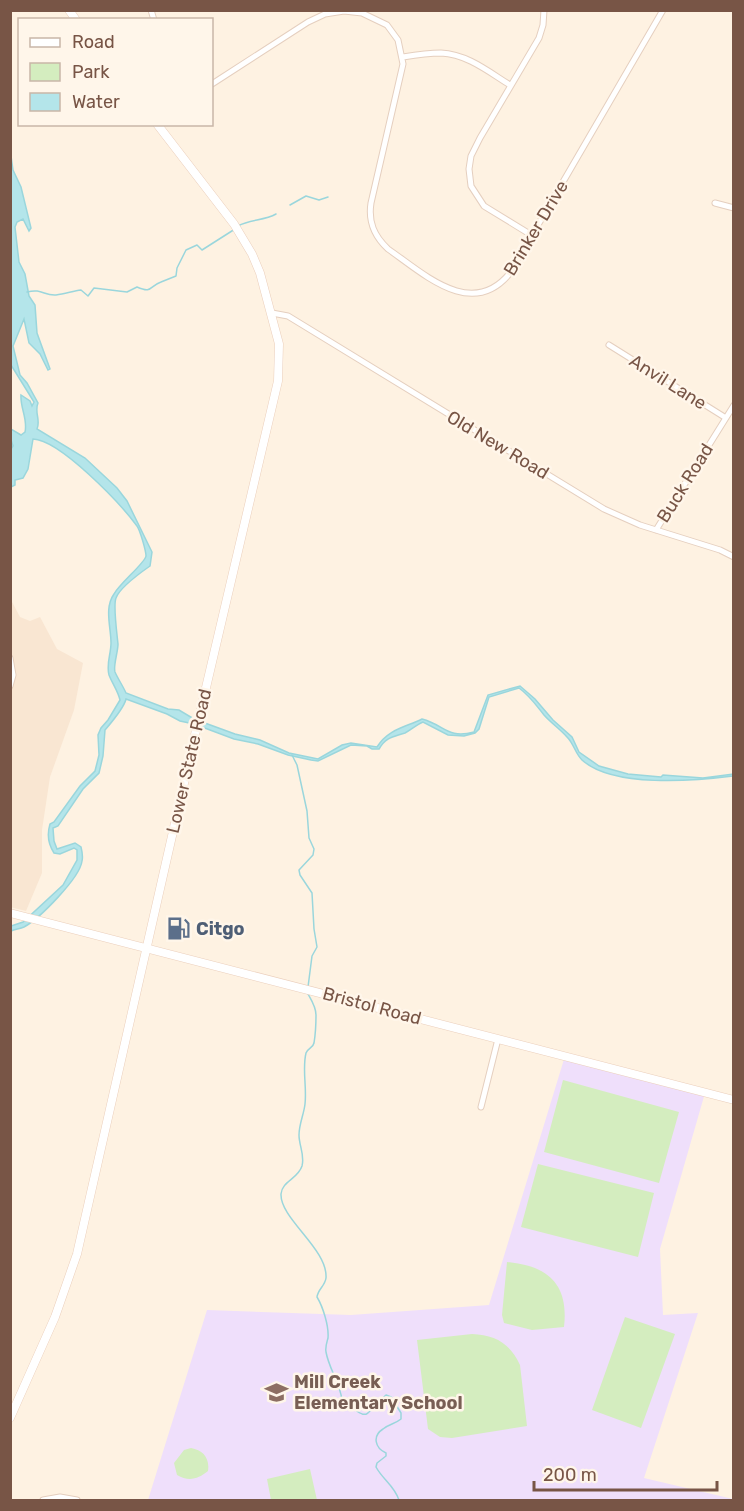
<svg xmlns="http://www.w3.org/2000/svg" width="744" height="1511" font-family="Rubik,sans-serif">
	<style>
		.residential { fill: #f9e6d2 }
		.education { fill: #efdffb }
		.green { fill: #d4edbf }
		.water { fill: #b4e5ea; stroke: #9ad6dc; stroke-width: 1.5 }
		.lines { fill: none; stroke-linecap: round; stroke-linejoin: round }
		.stream { stroke: #9ad6dc; stroke-width: 1.5 }
		.street-casing { stroke: #e5cfbf; stroke-width: 7 }
		.secondary-casing { stroke: #ebcfbc; stroke-width: 9 }
		.street { stroke: #fff; stroke-width: 5 }
		.secondary { stroke: #fff; stroke-width: 8 }
		.labels { text-anchor: middle; stroke-width: 5; stroke-linejoin: round; paint-order: stroke }
		.street-label { font-size: 18px; fill: #785546; stroke: #fff6ea }
		.service-label { font-size: 18px; font-weight: bold; fill: #4e5e75; stroke: #fff6ea; text-anchor: start }
		.education-label { font-size: 18px; font-weight: bold; fill: #785e54; stroke: #fff6ea; text-anchor: start }
	</style>
	<rect width="100%" height="100%" fill="#fef2e2"/>
	<path class="residential" d="M10,598l10,19 10,4 10,-4 17,32 26,14 -9,47 -24,67 -8,53v43l-16,38 -16,-4z"/>
	<path class="education" d="M565,1056l140,37 -45,156 3,66 35,-2 -54,165 89,21v1h-585l59,-190 144,5 138,-10z"/>
	<path class="green" d="M563,1080l116,32 -20,71 -115,-31z
		M538,1164l116,29 -16,64 -117,-30z
		M507,1262c41,4 62,22 57,65l-32,3 -28,-7 -2,-8z
		M625,1317l50,17 -34,94 -49,-18z
		M472,1334c23,1 38,9 48,31l7,61 -75,12 -12,-1 -12,-8 -11,-89z
		M191,1448c12,2 19,10 17,23 -10,8 -19,11 -31,4l-3,-12 10,-13z
		M310,1469l7,31h-46l-4,-21z"/>
	<path class="water" d="M10,149l3,21 8,17 10,41 -2,3 -6,-12 -6,3 -2,5 4,35 6,12 4,22 6,9 2,28 13,36 -2,1 -8,-16 -11,-11 -5,-24 -11,27 7,29 7,8 11,20c-4,9 3,17 -1,26l48,29 32,30 10,13 25,51 -2,14c-10,7 -30,21 -34,32 -3,7 1,36 2,46 0,8 -5,22 -3,28 3,7 8,14 11,21l42,16 11,1 15,9 41,15 25,6 29,13 29,6 24,-14 9,-2 26,4c11,-18 29,-20 45,-28 23,6 25,20 52,13l14,-37 32,-9 15,13 18,21 19,17 7,15 20,14 29,8 33,3 2,-2 40,3 30,-4v2c-39,5 -120,12 -151,-16 -7,-7 -8,-16 -15,-23 -7,-8 -16,-14 -23,-22 -8,-10 -14,-19 -25,-27l-30,9 -10,32 -4,4 -11,3 -16,-1 -25,-13c-7,3 -12,8 -18,11 -12,4 -19,4 -26,16h-7l-5,-3 -16,-1 -33,16 -7,-1 -23,-5 -30,-11 -24,-5 -40,-15 -14,-3 -13,-7 -41,-15c-2,9 -15,24 -21,31l-2,26 -4,17 -16,16 -25,37 -5,2 1,13 3,8 18,-6 6,4c1,4 2,10 1,14 -2,17 -43,58 -58,66 -4,2 -9,2 -13,4v-5l12,-4 40,-37 14,-25v-10l-3,-2 -14,6 -6,-1c-6,-9 -7,-19 -4,-29l4,-2 26,-36 15,-15 4,-16 -1,-20 3,-7 7,-8 12,-20c-2,-9 -8,-17 -11,-25 -3,-11 2,-21 2,-32 0,-16 -7,-35 3,-49 6,-11 31,-31 32,-38 0,-5 -6,-26 -9,-30 -17,-23 -77,-86 -104,-87l-5,30 -5,9 -8,2v5l-4,2v-38l2,-3 -2,-6v-11l10,6 4,-3c3,-13 -5,-24 -4,-37l9,6 2,5 2,-4 -23,-37z"/>
	<g class="lines">
		<path class="stream" d="M290,205l16,-9 13,4 9,-3
			M238,226c12,-7 26,-5 38,-12
			M27,292c15,-4 17,4 29,3 9,-1 17,-4 25,-5l7,6 6,-8 33,4 10,-5c16,7 12,-1 24,-5 5,-2 10,-4 15,-6l1,-8 9,-18 11,-5 5,5 33,-21
			M292,755l5,10 10,46 2,27 5,11 -1,6 -14,15 1,5 12,18 2,36 3,18 -5,9 -4,31
			M308,994c4,7 8,13 8,21 0,6 -1,22 -2,28 -1,5 -6,5 -8,10 -4,16 1,34 -1,51 -1,10 -6,20 -6,31 0,11 6,20 3,31 -4,13 -20,15 -21,28 -1,25 47,55 45,84 -1,8 -8,11 -9,19 6,10 12,29 11,41 -1,4 -3,9 -2,14 3,17 14,31 16,48 32,26 20,12 44,-5l5,2 10,16v6c-6,5 -12,5 -18,10 -11,7 -8,19 3,24v3l-9,7 -1,4c7,13 18,18 23,33"/>
		<defs>
			<path id="street" d="M151,10l3,10
				M403,57c12,-2 25,-4 38,-4 26,1 48,19 69,32
				M212,84l96,-62 17,-8 19,-3 18,2 25,12 11,15 5,24 -32,139c-3,19 3,33 17,46 36,25 84,71 122,24l153,-263
				M715,203l19,5
				M533,236l-49,-30 -13,-20 -2,-17 2,-13 9,-18 59,-100 4,-13 1,-15
				M272,313l16,3 316,193 36,16 80,25 14,7
				M609,345l117,73
				M656,530l78,-125
				M10,658l3,17 -3,11
				M481,1107l17,-68
				M43,1500l17,-3 17,3"/>
			<path id="secondary" d="M69,10l7,10
				M10,913l724,187
				M10,1418l45,-101 22,-63 120,-528 81,-345 1,-37 -19,-71 -8,-19 -18,-30 -77,-100"/>
		</defs>
		<use href="#street" class="street-casing"/>
		<use href="#secondary" class="secondary-casing"/>
		<use href="#street" class="street"/>
		<use href="#secondary" class="secondary"/>
	</g>
	<defs>
		<symbol id="fuel-bare" viewBox="-9 -9 18 18"><path d="M-5.5-6h7V0h2V4h1.3V-2.5L3-4.5l.8-.8L6-3V5H2.5V1h-1V6h-7ZM-4.2-4.7v3.2H.2V-4.7Z" fill="#5c6f8a" stroke="#fff6ea" stroke-width="2.5" paint-order="stroke"/></symbol>
		<symbol id="school-bare" viewBox="-9 -9 18 18"><path d="M0-5L7-2L0 1L-7-2ZM-4 1L0 2.5L4 1V4Q0 6-4 4Z" fill="#8d6e63" stroke="#fff6ea" stroke-width="2.5" paint-order="stroke"/></symbol>
	</defs>
	<g fill-rule="evenodd">
		<use href="#fuel-bare" x="162" y="912" width="33" height="33"/>
		<use href="#school-bare" x="260" y="1376" width="33" height="33"/>
	</g>
	<g class="labels">
		<g class="street-label">
			<text transform="translate(536 228) rotate(-59)" y="6">Brinker Drive</text>
			<text transform="translate(668 382) rotate(32)" y="6">Anvil Lane</text>
			<text transform="translate(498 445) rotate(31)" y="6">Old New Road</text>
			<text transform="translate(685 483) rotate(-58)" y="6">Buck Road</text>
			<text transform="translate(189 761) rotate(-77)" y="6">Lower State Road</text>
			<text transform="translate(372 1006) rotate(15)" y="6">Bristol Road</text>
		</g>
		<g class="service-label">
			<text x="196" y="935">Citgo</text>
		</g>
		<g class="education-label">
			<text x="294" y="1388">Mill Creek<tspan x="294" dy="21">Elementary School</tspan></text>
		</g>
	</g>
	<rect width="744" height="1511" fill="none" stroke="#785546" stroke-width="24"/>
	<rect x="18" y="18" width="195" height="108" fill="#fff6ea" stroke="#c9b6a8" stroke-width="1.5"/>
	<rect x="30" y="38" width="30" height="9" fill="#ffffff" stroke="#c9b6a8" stroke-width="1.5"/>
	<text x="72" y="48" font-size="18" fill="#785546">Road</text>
	<rect x="30" y="63" width="30" height="18" fill="#d4edbf" stroke="#c9b6a8" stroke-width="1.5"/>
	<text x="72" y="78" font-size="18" fill="#785546">Park</text>
	<rect x="30" y="93" width="30" height="18" fill="#b4e5ea" stroke="#c9b6a8" stroke-width="1.5"/>
	<text x="72" y="108" font-size="18" fill="#785546">Water</text>
	<path d="M534 1481v9h183v-9" fill="none" stroke="#785546" stroke-width="3"/>
	<text x="543" y="1481" font-size="18" fill="#785546" stroke="#fff6ea" stroke-width="4.5" paint-order="stroke">200 m</text>
</svg>
